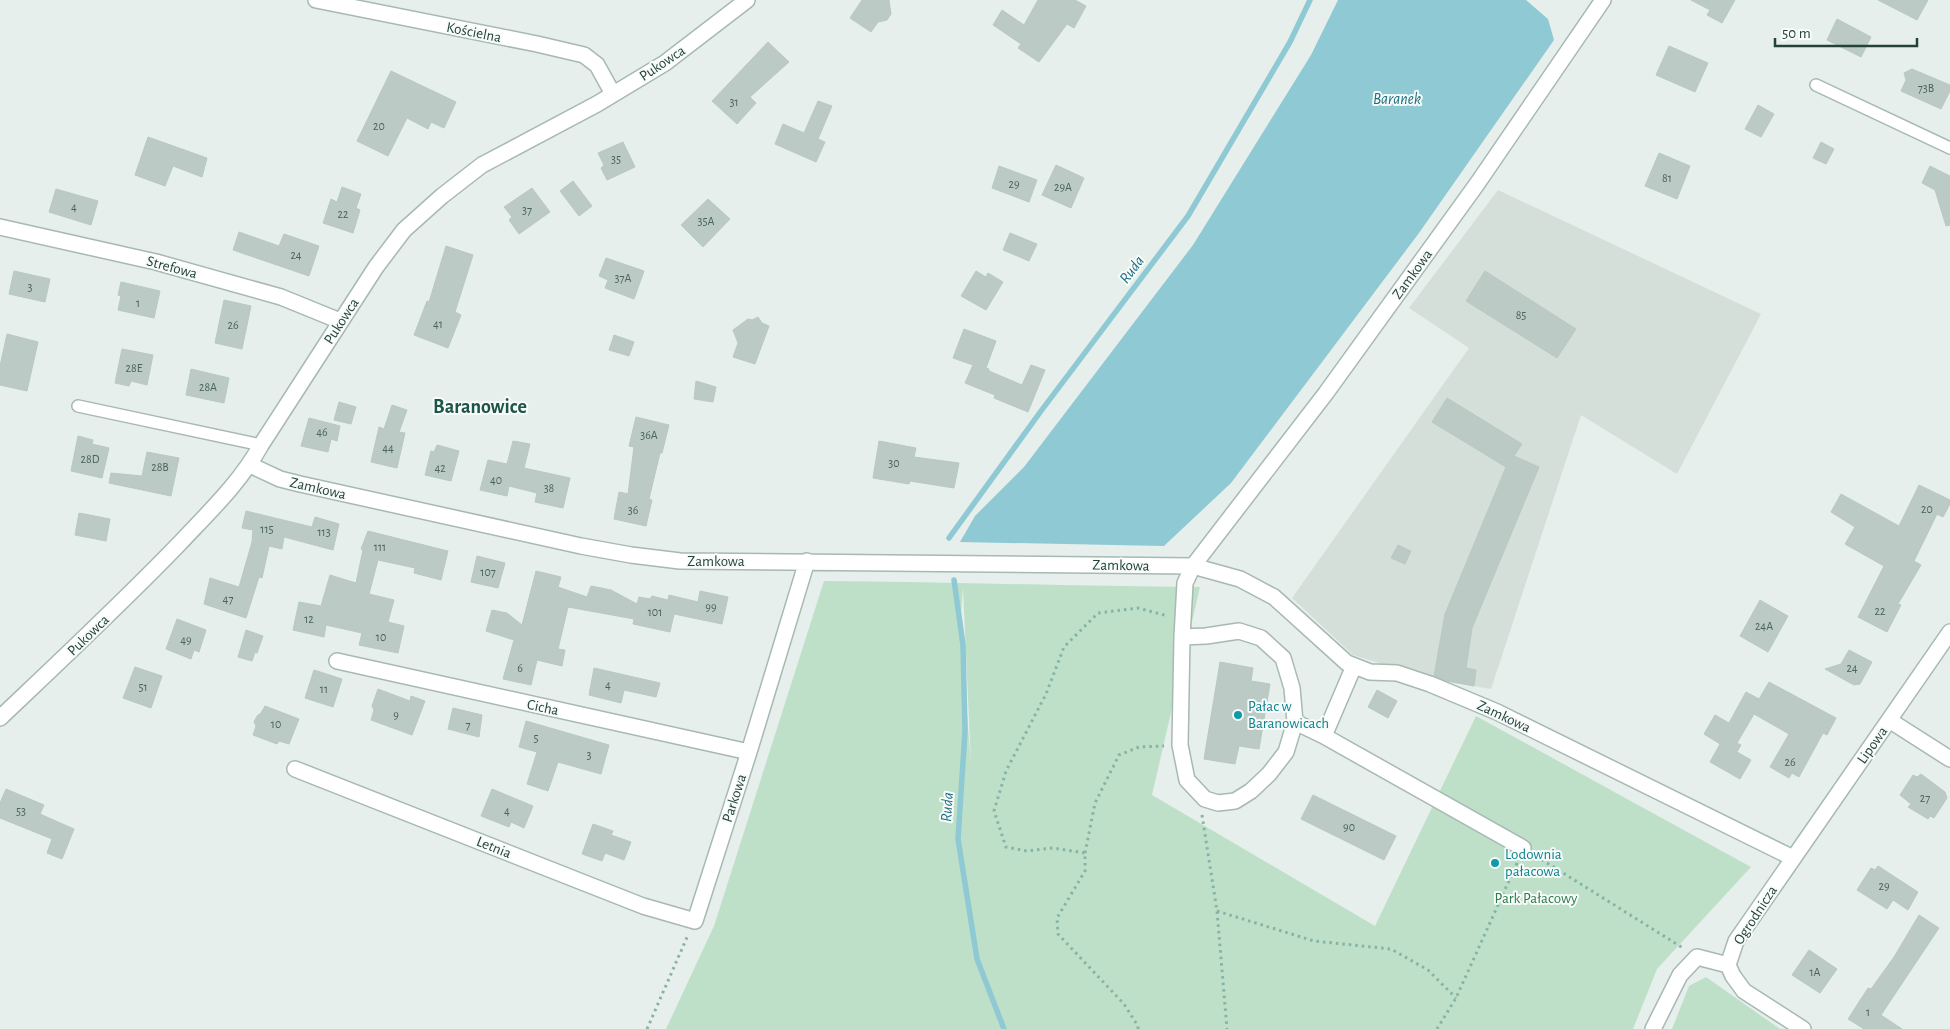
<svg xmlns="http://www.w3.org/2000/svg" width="1950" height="1029" font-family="'Alegreya Sans',sans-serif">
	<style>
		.built { fill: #d4dfda }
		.green { fill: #bfe0c8; fill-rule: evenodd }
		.water { fill: #8ec9d4 }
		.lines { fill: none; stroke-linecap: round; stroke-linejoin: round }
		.stream { stroke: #8ec9d4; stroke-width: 5.5 }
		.building { fill: #bbcac4; stroke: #b8c9c2 }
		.service-casing { stroke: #a8b8b2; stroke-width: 14 }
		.pedestrian-casing { stroke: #a8b8b2; stroke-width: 18 }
		.minor-casing { stroke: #a8b8b2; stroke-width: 18 }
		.path { stroke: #86b3a5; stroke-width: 3; stroke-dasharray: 2.5 4; stroke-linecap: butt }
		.service { stroke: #fff; stroke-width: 11 }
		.pedestrian { stroke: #fff; stroke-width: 15 }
		.minor { stroke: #fff; stroke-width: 15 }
		.culture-dot { fill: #0f9aa8; stroke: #f7fbf9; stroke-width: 2 }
		.labels { text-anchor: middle; stroke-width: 4; stroke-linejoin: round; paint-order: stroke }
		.number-label { font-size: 12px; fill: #4a645c }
		.street-label { font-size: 15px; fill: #24423a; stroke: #f7fbf9 }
		.culture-label { font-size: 15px; fill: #0d838f; stroke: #f7fbf9; text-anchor: start }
		.park-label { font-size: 15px; fill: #2d7a4b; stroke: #f7fbf9 }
		.water-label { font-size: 16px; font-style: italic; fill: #1c6f80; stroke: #f7fbf9 }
		.district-label { font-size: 20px; font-weight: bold; fill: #1f5548; stroke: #f7fbf9 }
	</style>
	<rect width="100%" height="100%" fill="#e6efeb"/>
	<path class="built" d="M1498,190l263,124 -84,160 -96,-59 -90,274 -59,-10 -79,-24 -61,-57 177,-250 -60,-40z"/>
	<path class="green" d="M824,581c125,1 250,5 376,6l-48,208 223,131 101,-210 275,151 -94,102 -24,60h-967l48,-103zM963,588l8,176 -11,-140z
		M1706,977l74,52h-108l17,-43z"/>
	<path class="water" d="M1338,0h188l22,19 6,21 -135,193 -188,250 -67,63 -204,-4 15,-26 49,-49 169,-222 118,-190z"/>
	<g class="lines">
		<path class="stream" d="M949,538l92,-127 147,-195 102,-174 20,-42
			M954,580l9,65 2,86 -7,108 19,120 27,70"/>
	</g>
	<path class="building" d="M862,0h27l2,14 -4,6 -9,2 -7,10 -21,-14z
		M1038,0h37l11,6 -12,22 -7,-4 -28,38 -21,-14 3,-4 -28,-19 9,-15 22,15z
		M1691,0h44l-13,23 -15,-8 3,-5z
		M1878,0h50l-11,20z
		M1837,19l34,18 -10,20 -34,-17z
		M768,42l21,20 -39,35 6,6 -19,21 -25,-23z
		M1669,46l39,17 -13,29 -39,-17z
		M1912,69l38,16v6l-9,18 -40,-18 5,-11 -2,-7z
		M391,71l65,31 -12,26 -13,-6 -3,7 -21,-11 -19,38 -31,-15z
		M818,101l14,5 -14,33 7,3 -9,20 -41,-18 8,-20 21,9z
		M1758,105l16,9 -13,23 -16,-8z
		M148,137l59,21 -5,19 -29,-11 -8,20 -30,-11z
		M623,142l12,25 -28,13 -6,-12 3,-3 -6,-12z
		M1821,142l13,7 -8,15 -13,-6z
		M1659,153l31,13 -13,33 -32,-13z
		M1056,165l28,13 -13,30 -29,-13z
		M999,166l38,14 -8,22 -37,-14z
		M1930,166l20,10v49l-4,1 -11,-36 -13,-7z
		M573,181l19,25 -13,10 -19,-25z
		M342,187l19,7 -5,14 4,2 -7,23 -30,-10 8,-24 6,3z
		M532,188l18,24 -31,22 -10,-14 3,-3 -8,-10z
		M56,189l42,12 -7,24 -42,-13z
		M708,199l22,20 -27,28 -22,-22z
		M239,232l40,14 5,-12 35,12 -10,30 -76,-26z
		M1010,233l27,11 -8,17 -26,-11z
		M446,246l27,9 -18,57 6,3 -13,33 -34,-13 13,-34 2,1z
		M606,258l38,13 -10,28 -29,-11 3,-8 -9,-4z
		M14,271l36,8 -5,23 -36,-8z
		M976,271l10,6 2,-4 15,9 -17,28 -25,-14z
		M1485,271l91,58 -19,29 -91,-57z
		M121,282l39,9 -6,27 -36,-8 3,-14 -3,-1z
		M224,300l27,6 -9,43 -27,-6z
		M758,317l4,6 7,3 -14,38 -22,-7 5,-14 -5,-13 15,-11 4,1z
		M964,329l32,12 -10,27 3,1v2l33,14 9,-20 14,5 -17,42 -34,-14 1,-3 -30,-12 8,-18 -20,-7z
		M7,334l31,8 -11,49 -27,-6v-19z
		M614,335l20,7 -5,14 -20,-6z
		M122,349l31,6 -6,30 -16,-4 -2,5 -14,-3z
		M191,369l38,9 -5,25 -38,-8z
		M696,381l20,6 -3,15 -19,-3z
		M1447,398l75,46 -8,12 25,11 -67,161 -6,40 10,2 -2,16 -27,-5 -13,-5 11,-62 61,-147 -74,-45z
		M339,402l17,5 -5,17 -17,-4z
		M392,405l15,5 -8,22 6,1 -8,35 -26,-6 8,-35 5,2z
		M636,417l33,8 -7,28h-2l-11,46 3,1 -6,26 -32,-7 5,-27 9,2 6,-47 -5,-1z
		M309,418l31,8 -3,15 -6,-2 -3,13 -27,-6z
		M78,436l15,4 -1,4 17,4 -7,30 -31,-7z
		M513,441l17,3 -6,24 46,10 -7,30 -28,-6 2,-9 -28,-7 -2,10 -27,-6 8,-30 19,4z
		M879,441l37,7 -2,9 45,6 -5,25 -44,-7 -1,3 -36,-6z
		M437,445l22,6 -8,30 -26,-6 6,-24 3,1z
		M147,452l32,6 -8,38 -62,-13 2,-10 31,3z
		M1919,485l31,15v4l-7,13 -6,-3 -23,47 7,4 -23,39 3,1 -14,27 -29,-15 26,-51 -39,-22 10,-17 -24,-15 10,-18 58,32z
		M246,511l66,16 3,-10 24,7 -6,26 -49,-13 -2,12 -13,-3 -7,32 -3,-1 -13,41 -42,-14 6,-26 29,9 13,-45 1,-12 -11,-2z
		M79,513l31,6 -4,22 -31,-6z
		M368,531l80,20 -7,29 -27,-7 1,-5 -37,-8 -9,34 25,6 -6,22 16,4 -6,27 -39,-8 3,-12 -36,-8 -2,12 -31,-7 6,-28 22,4 9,-31 26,8 7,-33 -2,-1z
		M1398,545l13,6 -6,13 -14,-6z
		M477,556l28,7 -7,25 -27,-6z
		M536,571l25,6 -3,10 29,10 4,-11 20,4 26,14 2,-7 11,2 2,-3 16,4 1,-5 29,7 2,-11 28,6 -6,27 -48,-10 -4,18 -37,-8 1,-5 -66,-12 -10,42 7,1 -3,16 -25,-6 -6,25 -28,-6 11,-39 -28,-9 6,-21 15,3 15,12z
		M1760,600l28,16 -20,36 -28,-16z
		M177,619l29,11 -7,22 -5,-2 -3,9 -25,-10z
		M246,630l17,6 -6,17 -2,-1 -3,9 -14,-4z
		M1849,650l23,12 -12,22 -6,1 -29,-16 16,-5z
		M1220,662l33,6 -2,13 19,3 -11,65 -20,-3 -4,18 -31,-5z
		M135,667l27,9 -11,32 -28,-10z
		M594,668l66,15 -4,14 -32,-7 -3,13 -32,-8z
		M314,670l28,9 -9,28 -28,-9z
		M1769,682l67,36 -9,17 -4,-2 -24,44 -7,-4 -3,5 -19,-11 19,-33 -35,-20 -17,29 4,2 -4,7 14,8 -11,19 -30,-17 10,-18 -16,-10 11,-19 14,8 17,-31 13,7z
		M378,689l32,12 1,-5 14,5 -13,34 -41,-15 3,-10 -2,-4z
		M1377,690l20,11 -9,17 -20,-11z
		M265,706l34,13 -10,25 -10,-3 -2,3 -24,-9 3,-9 -2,-4 3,-6 4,-3z
		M453,708l29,7 -3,22 -31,-8z
		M526,721l83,24 -8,29 -43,-12 -10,29 -21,-7 10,-32 -18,-5z
		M1921,774l24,18 2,6 -13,20 -4,-2 -2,3 -20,-12 3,-3 -11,-9 13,-20 4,2z
		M6,789l38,16 -4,9 34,15 -12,30 -15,-6 5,-14 -52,-21v-15z
		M492,789l41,17 -9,22 -13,-6 -2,5 -28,-11z
		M1313,795l83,41 -12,24 -83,-41z
		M593,824l20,7 -2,4 20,7 -7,18 -19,-7 -3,8 -20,-7z
		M1878,866l40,26 -10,18 -15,-10 -6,9 -30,-19 14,-22 4,2z
		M1919,915l20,13 -58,87 21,14h-38l-16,-10 20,-31 3,1 23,-32z
		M1809,950l28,19 -17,24 -28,-18z"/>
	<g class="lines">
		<defs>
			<path id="service" d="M1816,85l134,63
				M78,406l183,39"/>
			<path id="pedestrian" d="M1193,566l-8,17 -3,54 -2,108 7,35 18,19 13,4 17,-2 16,-10 18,-17 17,-22 9,-30
				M1182,637l24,-1 33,-5 22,7 22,20 9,30 3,34 29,14
				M1354,666l-30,70 199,112"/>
			<path id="minor" d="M316,0l221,44 47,11 13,10 16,29
				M0,227l156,35 125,35 59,24
				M250,465l30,14 20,5 281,62 50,9 49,6 513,5 47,13 34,18 73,66 23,9 27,1 33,11 67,28 296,146
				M1193,566l133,-173 151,-209 126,-184
				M337,661l412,91
				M0,718c60,-57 121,-114 179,-174 30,-32 61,-61 82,-99l115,-178 28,-37 38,-34 40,-31 115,-61 68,-41 82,-63
				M1889,720l61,39
				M295,769l348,137 52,15 54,-169 58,-191
				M1653,1029l27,-54 17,-18 31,8
				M1803,1029l-59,-38 -11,-15 -5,-11 8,-24 214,-309"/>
		</defs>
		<use href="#service" class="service-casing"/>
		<use href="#pedestrian" class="pedestrian-casing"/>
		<use href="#minor" class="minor-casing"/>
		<path class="path" d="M1202,815l15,96 10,118
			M1085,853l10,-50 24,-48 20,-8 25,-1
			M1536,856l147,92
			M1217,911l97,30 77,8 37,21 28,28
			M647,1029l41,-94
			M1138,1029v-3l-14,-22 -66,-70 -1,-16 28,-47v-18l-32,-5 -26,3 -21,-4 -12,-36 12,-40 40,-77 18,-47 34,-34 40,-5 30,8
			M1437,1029l19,-31 61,-135"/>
		<use href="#service" class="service"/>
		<use href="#pedestrian" class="pedestrian"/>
		<use href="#minor" class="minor"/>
	</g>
	<g class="culture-dot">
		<circle cx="1238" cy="715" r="5"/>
		<circle cx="1495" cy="863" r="5"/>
	</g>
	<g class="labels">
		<g class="number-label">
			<text x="1926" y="92">73B</text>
			<text x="734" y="106">31</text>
			<text x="379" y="130">20</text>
			<text x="616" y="163">35</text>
			<text x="1667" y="182">81</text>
			<text x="1014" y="188">29</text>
			<text x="1063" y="191">29A</text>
			<text x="74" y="211">4</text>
			<text x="527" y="214">37</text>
			<text x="343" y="218">22</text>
			<text x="706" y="225">35A</text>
			<text x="296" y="259">24</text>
			<text x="623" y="282">37A</text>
			<text x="30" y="291">3</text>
			<text x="138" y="307">1</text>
			<text x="1521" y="319">85</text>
			<text x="438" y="328">41</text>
			<text x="233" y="329">26</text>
			<text x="134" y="372">28E</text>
			<text x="208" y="391">28A</text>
			<text x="322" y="436">46</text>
			<text x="649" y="439">36A</text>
			<text x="388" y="452">44</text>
			<text x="90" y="463">28D</text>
			<text x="894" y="467">30</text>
			<text x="160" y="471">28B</text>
			<text x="440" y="472">42</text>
			<text x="496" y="484">40</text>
			<text x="549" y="492">38</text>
			<text x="1927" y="513">20</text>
			<text x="633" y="514">36</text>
			<text x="267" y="533">115</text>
			<text x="324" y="536">113</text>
			<text x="380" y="551">111</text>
			<text x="488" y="576">107</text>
			<text x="228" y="603">47</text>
			<text x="711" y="611">99</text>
			<text x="1880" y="615">22</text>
			<text x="655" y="616">101</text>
			<text x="309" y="623">12</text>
			<text x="1764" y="630">24A</text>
			<text x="381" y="641">10</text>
			<text x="186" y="644">49</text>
			<text x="520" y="672">6</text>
			<text x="1852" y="672">24</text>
			<text x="608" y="689">4</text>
			<text x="143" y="691">51</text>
			<text x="324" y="693">11</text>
			<text x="396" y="719">9</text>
			<text x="276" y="728">10</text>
			<text x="468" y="729">7</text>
			<text x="536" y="742">5</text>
			<text x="589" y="759">3</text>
			<text x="1790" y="766">26</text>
			<text x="1925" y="802">27</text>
			<text x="21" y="815">53</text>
			<text x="507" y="815">4</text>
			<text x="1349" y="831">90</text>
			<text x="1884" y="890">29</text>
			<text x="1815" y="976">1A</text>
			<text x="1868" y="1016">1</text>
		</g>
		<g class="street-label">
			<text transform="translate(474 32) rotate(11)" y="5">Kościelna</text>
			<text transform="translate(662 63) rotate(-34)" y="5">Pukowca</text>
			<text transform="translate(172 267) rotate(15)" y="5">Strefowa</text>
			<text transform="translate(1412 274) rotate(-54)" y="5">Zamkowa</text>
			<text transform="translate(341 321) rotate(-57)" y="5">Pukowca</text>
			<text transform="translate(318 488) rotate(13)" y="5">Zamkowa</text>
			<text x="716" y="566">Zamkowa</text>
			<text transform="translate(1121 565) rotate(1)" y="5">Zamkowa</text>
			<text transform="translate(88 635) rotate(-44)" y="5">Pukowca</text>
			<text transform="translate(543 707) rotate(12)" y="5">Cicha</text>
			<text transform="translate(1504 716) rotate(25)" y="5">Zamkowa</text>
			<text transform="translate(1872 745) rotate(-55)" y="5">Lipowa</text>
			<text transform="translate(734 798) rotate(-72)" y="5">Parkowa</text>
			<text transform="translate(494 847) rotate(22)" y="5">Letnia</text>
			<text transform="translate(1755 915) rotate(-57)" y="5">Ogrodnicza</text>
		</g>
		<g class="culture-label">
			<text x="1248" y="711">Pałac w<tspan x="1248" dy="17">Baranowicach</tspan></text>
			<text x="1505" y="859">Lodownia<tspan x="1505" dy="17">pałacowa</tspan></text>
		</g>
		<g class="park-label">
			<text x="1536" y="903">Park Pałacowy</text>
		</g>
		<g class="water-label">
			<text x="1397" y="104">Baranek</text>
			<text transform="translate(1131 269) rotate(-53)" y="6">Ruda</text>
			<text transform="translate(946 807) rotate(-86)" y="6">Ruda</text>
		</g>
		<g class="district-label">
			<text x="480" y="413">Baranowice</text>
		</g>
	</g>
	<path d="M1775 38v8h142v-8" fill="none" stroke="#24423a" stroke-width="2.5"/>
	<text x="1782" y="38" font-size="15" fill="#24423a" stroke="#f7fbf9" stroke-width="4" paint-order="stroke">50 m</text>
</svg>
